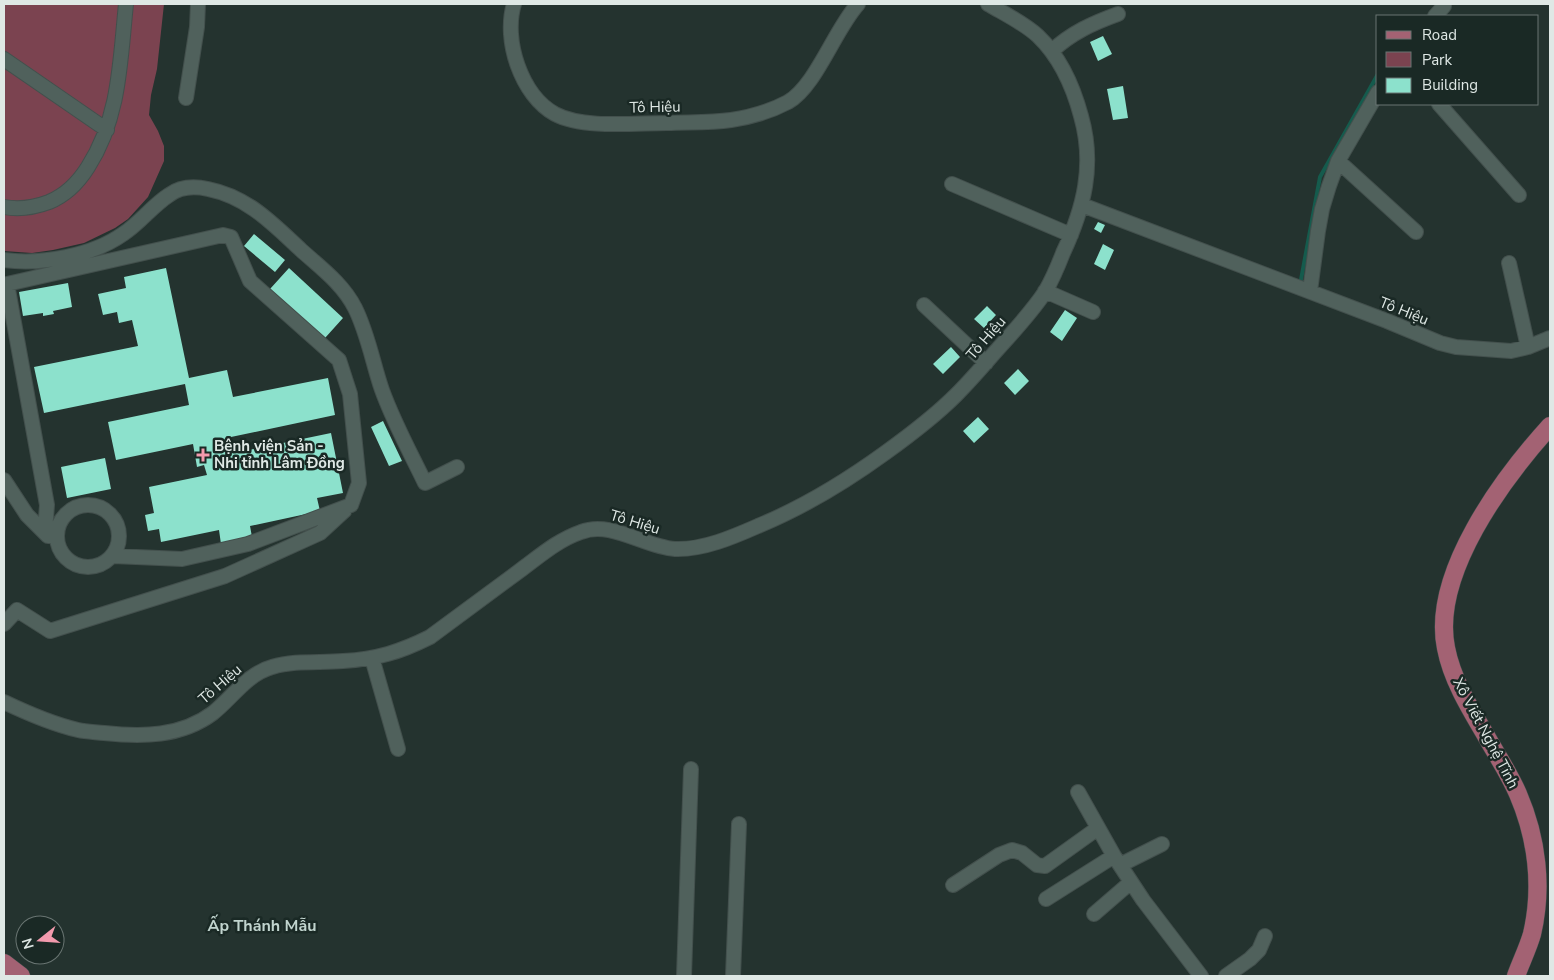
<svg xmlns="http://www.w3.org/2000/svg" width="1554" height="980" font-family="'Nunito Sans',sans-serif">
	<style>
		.green { fill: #7b4350 }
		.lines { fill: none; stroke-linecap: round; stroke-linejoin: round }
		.stream { stroke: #155b4d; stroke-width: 4 }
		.building { fill: #8ce1cc }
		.minor-casing { stroke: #43504d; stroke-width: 16 }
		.major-casing { stroke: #43504d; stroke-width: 19 }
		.minor { stroke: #50615c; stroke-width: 14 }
		.major { stroke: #a36273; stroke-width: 18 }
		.poi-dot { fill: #f29aad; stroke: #1a2925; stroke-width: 2 }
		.labels { text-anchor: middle; stroke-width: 5; stroke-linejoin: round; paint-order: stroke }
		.street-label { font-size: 15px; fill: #dfe8e5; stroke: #1a2925 }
		.poi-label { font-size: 15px; font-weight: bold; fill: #dfe8e5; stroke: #1a2925; text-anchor: start }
		.neighbourhood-label { font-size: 16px; font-weight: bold; fill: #c1d4ce; stroke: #1a2925 }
	</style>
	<rect width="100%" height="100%" fill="#24332f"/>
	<path class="green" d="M4,4h160l-7,65 -6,26 -2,20 9,16 6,15v15l-16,36 -20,22 -13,9 -31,15 -31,7 -21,3 -28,-2z"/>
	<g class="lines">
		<path class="stream" d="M1300,285l20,-108 58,-103"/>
	</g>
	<path class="building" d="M1103,36l9,18 -14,7 -8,-19z
		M1123,86l5,32 -15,2 -6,-31z
		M1098,222l7,3 -4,8 -7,-4z
		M254,234l31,26 -10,12 -31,-26z
		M1103,244l11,6 -9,20 -11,-6z
		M166,268l23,110 38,-8 6,27 95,-19 7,37 -104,22 3,16 97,-20 12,60 -26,5 3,13 -70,15 2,11 -31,7 -2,-14 -58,12 -2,-13 -11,2 -3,-16 9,-2 -5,-26 58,-12 -3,-10 -7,2 -4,-23 -77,16 -8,-38 81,-17 -4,-21 -141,29 -10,-46 104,-21 -6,-26 -13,3 -2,-11 -14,3 -5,-21 28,-6 -2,-11z
		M289,268l54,50 -18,20 -55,-49z
		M68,283l4,24 -19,4 1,3 -11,2v-3l-20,3 -4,-24z
		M987,306l9,9 -12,13 -10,-9z
		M1065,310l12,8 -15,23 -12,-9z
		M951,347l9,10 -17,17 -10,-10z
		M1018,369l11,12 -14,14 -11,-12z
		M978,417l11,12 -15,14 -11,-12z
		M383,421l19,40 -13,5 -18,-39z
		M105,458l6,31 -44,9 -6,-31z"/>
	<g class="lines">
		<defs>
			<path id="minor" d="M514,4c-11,36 7,91 41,110 28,15 80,9 112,9 21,-1 43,0 64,-3 20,-3 40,-9 57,-18 28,-16 47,-73 70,-98
				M1435,16l9,-10
				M1052,51c19,-18 41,-28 66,-37
				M4,59l103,71
				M186,98l11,-71 1,-23
				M1439,104l80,91
				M1338,161l78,71
				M952,184l119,51
				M1082,205l305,116 53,22 16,4 55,4 17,-4 22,-9
				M4,207c16,3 29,1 45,-5 17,-7 29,-19 39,-35 32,-50 32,-106 38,-163
				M4,260c37,5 88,-4 119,-26 17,-11 29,-28 46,-39 12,-9 25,-9 39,-6 40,8 65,35 93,61 20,18 42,34 54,58 13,26 18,56 27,82 12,33 28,62 43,93l32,-16
				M1509,263l19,84
				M1045,291l48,21
				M1310,291l8,-60 4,-22 7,-23 9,-25 40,-69
				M924,305l62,58
				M4,480l23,35 21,21
				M57 536a31 31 0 1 1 62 0a31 31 0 1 1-62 0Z
				M45,531l2,-26 -40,-221 216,-49 8,2 19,44 89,79 11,34 9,89 -8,22 -103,39 -66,15 -69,-3
				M4,624l13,-14 33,21 175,-55 95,-43 25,-23
				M372,658l26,91
				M4,702c23,11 48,22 74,28 8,2 18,2 26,3 38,4 77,4 109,-20 20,-16 34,-39 59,-46 23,-7 48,-4 71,-6 34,-2 57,-9 87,-24 30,-22 61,-45 92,-68 19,-14 36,-29 59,-37 30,-12 63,15 94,17 28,1 58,-12 83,-23 46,-19 87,-44 127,-73 25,-18 49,-36 71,-58 14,-14 27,-29 40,-44 17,-19 35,-38 49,-59 7,-12 13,-26 18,-39 21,-45 32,-88 18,-137 -8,-30 -20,-58 -43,-80 -14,-13 -33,-22 -50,-32
				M1078,792l36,64 29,44 58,76
				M1120,865l42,-21
				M953,885l46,-30 13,-5 10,3 15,12 8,1 53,-38
				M1046,899l68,-43
				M1094,914l37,-32
				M684,976l7,-207
				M733,976l6,-152
				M1226,976l24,-17 9,-9 6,-14"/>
			<path id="major" d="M4,963l17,13
				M1516,976c5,-14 12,-28 16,-42 11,-47 5,-96 -14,-140 -9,-21 -22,-40 -33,-60 -16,-27 -33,-55 -39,-86 -15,-74 57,-170 104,-222"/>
		</defs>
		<use href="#minor" class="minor-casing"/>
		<use href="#major" class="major-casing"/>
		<use href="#minor" class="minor"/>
		<use href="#major" class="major"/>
	</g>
	<path class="poi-dot" d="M200.5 447.5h5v5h5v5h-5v5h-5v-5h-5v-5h5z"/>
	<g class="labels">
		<g class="street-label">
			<text transform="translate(655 107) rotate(-1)" y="5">Tô Hiệu</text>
			<text transform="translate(1404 311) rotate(22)" y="5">Tô Hiệu</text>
			<text transform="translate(986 338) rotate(-49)" y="5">Tô Hiệu</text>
			<text transform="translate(635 522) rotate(17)" y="5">Tô Hiệu</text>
			<text transform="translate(220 684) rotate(-41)" y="5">Tô Hiệu</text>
			<text transform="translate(1486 733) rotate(62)" y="5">Xô Viết Nghệ Tĩnh</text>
		</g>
		<g class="poi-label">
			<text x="214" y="451">Bệnh viện Sản -<tspan x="214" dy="17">Nhi tỉnh Lâm Đồng</tspan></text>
		</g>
		<g class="neighbourhood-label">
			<text x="262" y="931">Ấp Thánh Mẫu</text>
		</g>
	</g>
	<rect width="1554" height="980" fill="none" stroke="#dfe8e5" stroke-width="10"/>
	<rect x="1376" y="15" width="162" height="90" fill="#1a2925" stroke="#697572"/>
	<rect x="1386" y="31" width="25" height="8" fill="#a36273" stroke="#697572"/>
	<text x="1422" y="40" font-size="15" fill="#dfe8e5">Road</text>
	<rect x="1386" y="52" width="25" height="15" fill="#7b4350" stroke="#697572"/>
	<text x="1422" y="65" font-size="15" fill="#dfe8e5">Park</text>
	<rect x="1386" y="78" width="25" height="15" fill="#8ce1cc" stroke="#697572"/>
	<text x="1422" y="90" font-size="15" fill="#dfe8e5">Building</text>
	<g transform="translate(40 940) rotate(253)"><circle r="24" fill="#1a2925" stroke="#697572"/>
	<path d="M0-4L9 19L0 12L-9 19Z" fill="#f29aad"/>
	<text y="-8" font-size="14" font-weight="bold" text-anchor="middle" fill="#dfe8e5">N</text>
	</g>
</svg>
